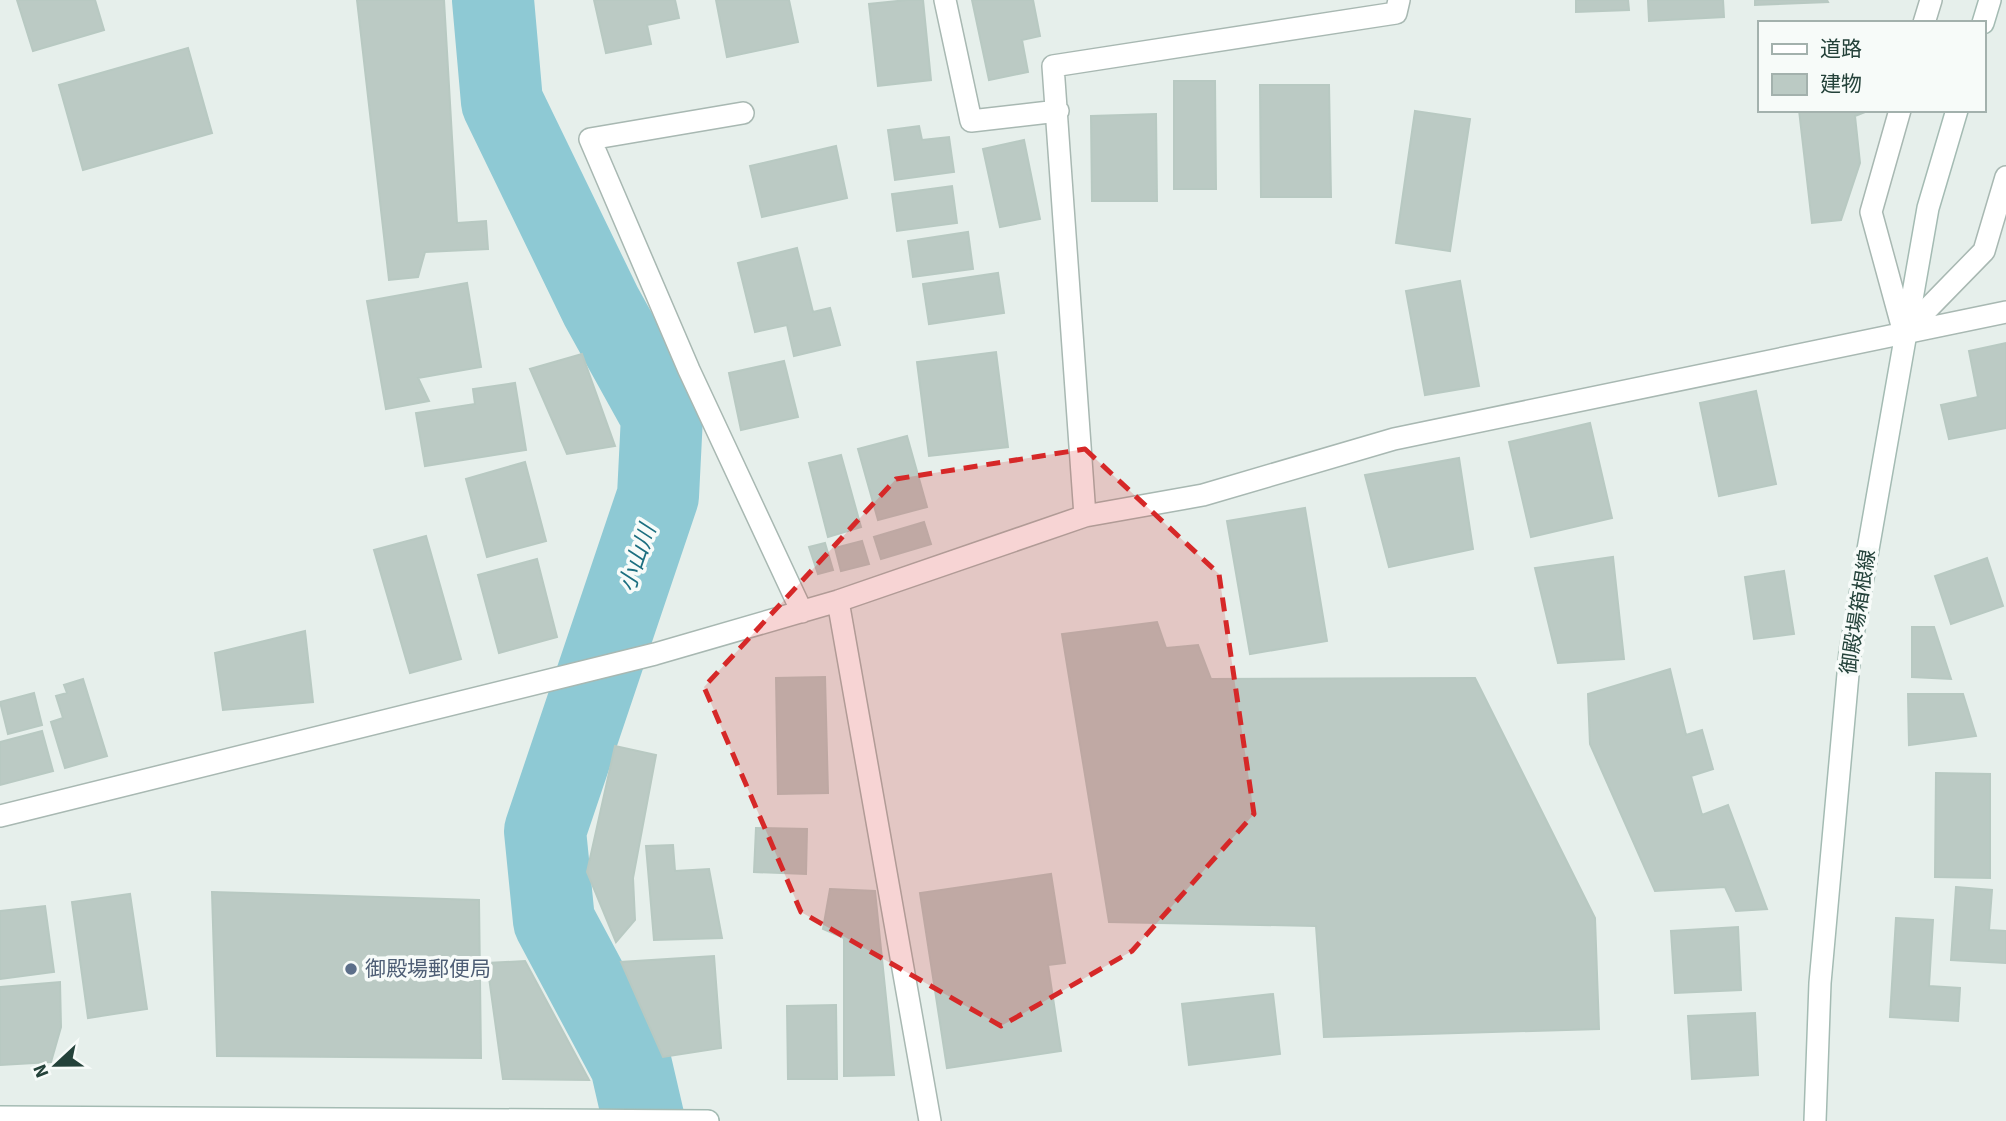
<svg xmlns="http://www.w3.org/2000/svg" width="2006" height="1121" font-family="'Source Sans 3','Noto Sans JP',sans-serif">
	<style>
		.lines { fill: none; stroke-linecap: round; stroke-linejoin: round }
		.river { stroke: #8ec9d4; stroke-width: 82 }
		.building { fill: #bbcac4; stroke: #b8c9c2; stroke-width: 2 }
		.street-casing { stroke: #a8b8b2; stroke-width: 24 }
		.secondary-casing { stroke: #a4bbb3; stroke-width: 24 }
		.street { stroke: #fff; stroke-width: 21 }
		.secondary { stroke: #fff; stroke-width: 21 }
		.marked { fill: #d62828; fill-opacity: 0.2; stroke: #d62828; stroke-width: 5; stroke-dasharray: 14 9; stroke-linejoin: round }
		.service-dot { fill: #5c6f8a; stroke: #f7fbf9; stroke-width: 2.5 }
		.labels { text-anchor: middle; stroke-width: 7; stroke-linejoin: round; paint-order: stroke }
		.street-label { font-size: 21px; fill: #24423a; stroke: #f7fbf9 }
		.service-label { font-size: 21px; fill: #4e5e75; stroke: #f7fbf9; text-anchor: start }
		.water-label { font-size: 23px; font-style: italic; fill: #1c6f80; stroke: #f7fbf9 }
	</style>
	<rect width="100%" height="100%" fill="#e6efeb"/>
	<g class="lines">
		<path class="river" d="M493,0l9,102 99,204 61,110 -4,80 -113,335 9,90 77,144 13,56"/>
	</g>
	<path class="building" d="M17,0h78l9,30 -71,21z
		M357,0h87l13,223 29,-2 2,28 -63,3 -7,25 -29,3z
		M594,0h81l4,18 -32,7 4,19 -45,9z
		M716,0h73l9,42 -71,15z
		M907,0h16l8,80 -53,6 -9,-82z
		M972,0h61l7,36 -18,4 6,32 -39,8z
		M1576,0h52l1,10 -53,2z
		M1648,0h75l1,17 -75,4z
		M1755,0h72l1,2 -73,3z
		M188,48l24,85 -129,37 -24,-85z
		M1174,81h41l1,108h-42z
		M1260,85h69l2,112h-70z
		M1799,110h71l-15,6 5,47 -19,57 -29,3z
		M1415,111l55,8 -20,132 -54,-8z
		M1156,114l1,87h-65l-1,-85z
		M919,126l3,14 27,-3 5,35 -59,8 -7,-50z
		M1024,140l16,79 -40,8 -17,-78z
		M836,146l11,52 -85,19 -12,-51z
		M952,186l5,37 -60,8 -5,-37z
		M968,232l5,37 -60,8 -5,-36z
		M797,248l16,64 17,-4 10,37 -46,11 -7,-31 -32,7 -17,-69z
		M998,273l6,40 -75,11 -6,-40z
		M1460,281l19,105 -54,9 -19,-104z
		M467,283l14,84 -63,11 11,23 -43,8 -19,-108z
		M2006,343v85l-57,11 -8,-34 37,-8 -9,-46z
		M996,352l12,95 -79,9 -12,-94z
		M582,354l33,92 -48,8 -37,-85z
		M784,361l14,56 -57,13 -12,-57z
		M515,383l11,67 -101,16 -9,-53 59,-9 -2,-15z
		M1756,391l20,93 -57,12 -19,-93z
		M1590,423l22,95 -81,19 -22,-95z
		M907,436l20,71 -49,13 -20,-71z
		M841,455l20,72 -33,10 -19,-74z
		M1459,458l14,91 -84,18 -24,-92z
		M525,462l21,79 -59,16 -21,-78z
		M1305,508l22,133 -77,13 -23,-133z
		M924,522l7,22 -50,15 -7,-22z
		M426,536l35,123 -51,14 -36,-123z
		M862,541l7,23 -28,7 -6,-23z
		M825,543l8,27 -15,4 -9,-27z
		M1613,557l11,102 -66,4 -23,-95z
		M1987,558l16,48 -52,18 -16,-48z
		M537,559l20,78 -58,16 -21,-78z
		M1784,571l10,63 -40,5 -9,-62z
		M1157,622l9,26 32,-3 13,34 264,-1 120,240 4,111 -275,8 -8,-111 -207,-4 -47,-288z
		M1912,627h22l17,52 -39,-2z
		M305,631l8,71 -90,8 -8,-57z
		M1670,669l16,66 16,-5 11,39 -22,7 11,39 26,-10 39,104 -31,2 -11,-24 -70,4 -65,-147 -2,-50z
		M825,677l3,116 -50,1 -2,-116z
		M83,679l24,77 -42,12 -14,-46 12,-4 -7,-22 11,-3 -3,-8z
		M34,693l8,32 -34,9 -8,-32z
		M1908,694h55l13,42 -67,9z
		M42,731l11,40 -53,14v-43z
		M615,746l41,9 -23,123 2,42 -19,22 -29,-70z
		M1936,773l54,1v104l-55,-1z
		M756,828l51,1 -1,45 -52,-2z
		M673,845l2,26 34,-2 13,69 -68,2 -8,-94z
		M1051,874l14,89 -17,2 13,86 -114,17 -27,-175z
		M1956,887l36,3 -3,40 17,1v32l-55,-3z
		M830,889l45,2 19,184 -50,1v-138l-21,-9z
		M212,892l267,8 2,158 -264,-2z
		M130,894l17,115 -59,9 -16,-116z
		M45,906l9,66 -54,7v-68z
		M1896,918l37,2 -4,66 31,2 -2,33 -68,-4z
		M1738,927l3,63 -66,3 -4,-62z
		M714,956l7,92 -58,9 -42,-95z
		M525,961l64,119 -86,-1 -16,-116z
		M60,982l1,45 -10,35 -51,3v-78z
		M1273,994l7,60 -91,11 -7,-61z
		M836,1005l1,74h-49l-1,-73z
		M1755,1013l3,62 -66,4 -4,-63z"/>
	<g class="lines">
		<defs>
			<path id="street" d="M945,0l26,121 87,-10
				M1924,23l7,-23
				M1900,110l-29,102 33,121
				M743,113l-153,26 99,231 113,242
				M1904,333l80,-82 22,-74
				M1085,516l-32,-450 343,-53 3,-13
				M838,601l92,520
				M0,816l655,-162 183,-53 247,-85 118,-21 191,-56 612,-127"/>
			<path id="secondary" d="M1983,23l7,-23
				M0,1117l708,4
				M1815,1121l5,-138 30,-331 78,-444 29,-98"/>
		</defs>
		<use href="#street" class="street-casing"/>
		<use href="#secondary" class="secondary-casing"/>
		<use href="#street" class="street"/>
		<use href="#secondary" class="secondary"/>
	</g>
	<path class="marked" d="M1085,449l134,125 35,240 -122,137 -131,75 -200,-114 -97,-225 192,-208z"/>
	<circle class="service-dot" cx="351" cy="969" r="7"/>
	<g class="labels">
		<g class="street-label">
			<text transform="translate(1858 612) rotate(-81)" y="7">御殿場箱根線</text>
		</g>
		<g class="service-label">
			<text x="365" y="976">御殿場郵便局</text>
		</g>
		<g class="water-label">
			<text transform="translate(637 558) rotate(-71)" y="8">小山川</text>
		</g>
	</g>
	<rect x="1758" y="21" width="228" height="91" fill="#f7fbf9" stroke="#a3b1ad" stroke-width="2"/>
	<rect x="1772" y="44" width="35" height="10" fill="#ffffff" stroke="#a3b1ad" stroke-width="2"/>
	<text x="1820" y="56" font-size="21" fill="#24423a">道路</text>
	<rect x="1772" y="74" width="35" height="21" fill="#bbcac4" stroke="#a3b1ad" stroke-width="2"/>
	<text x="1820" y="91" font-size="21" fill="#24423a">建物</text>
	<g transform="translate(56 1065) rotate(248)" stroke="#f7fbf9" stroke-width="5" paint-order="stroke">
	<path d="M0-5L12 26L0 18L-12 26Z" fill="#24423a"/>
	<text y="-10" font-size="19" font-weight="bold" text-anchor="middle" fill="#24423a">N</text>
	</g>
</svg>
